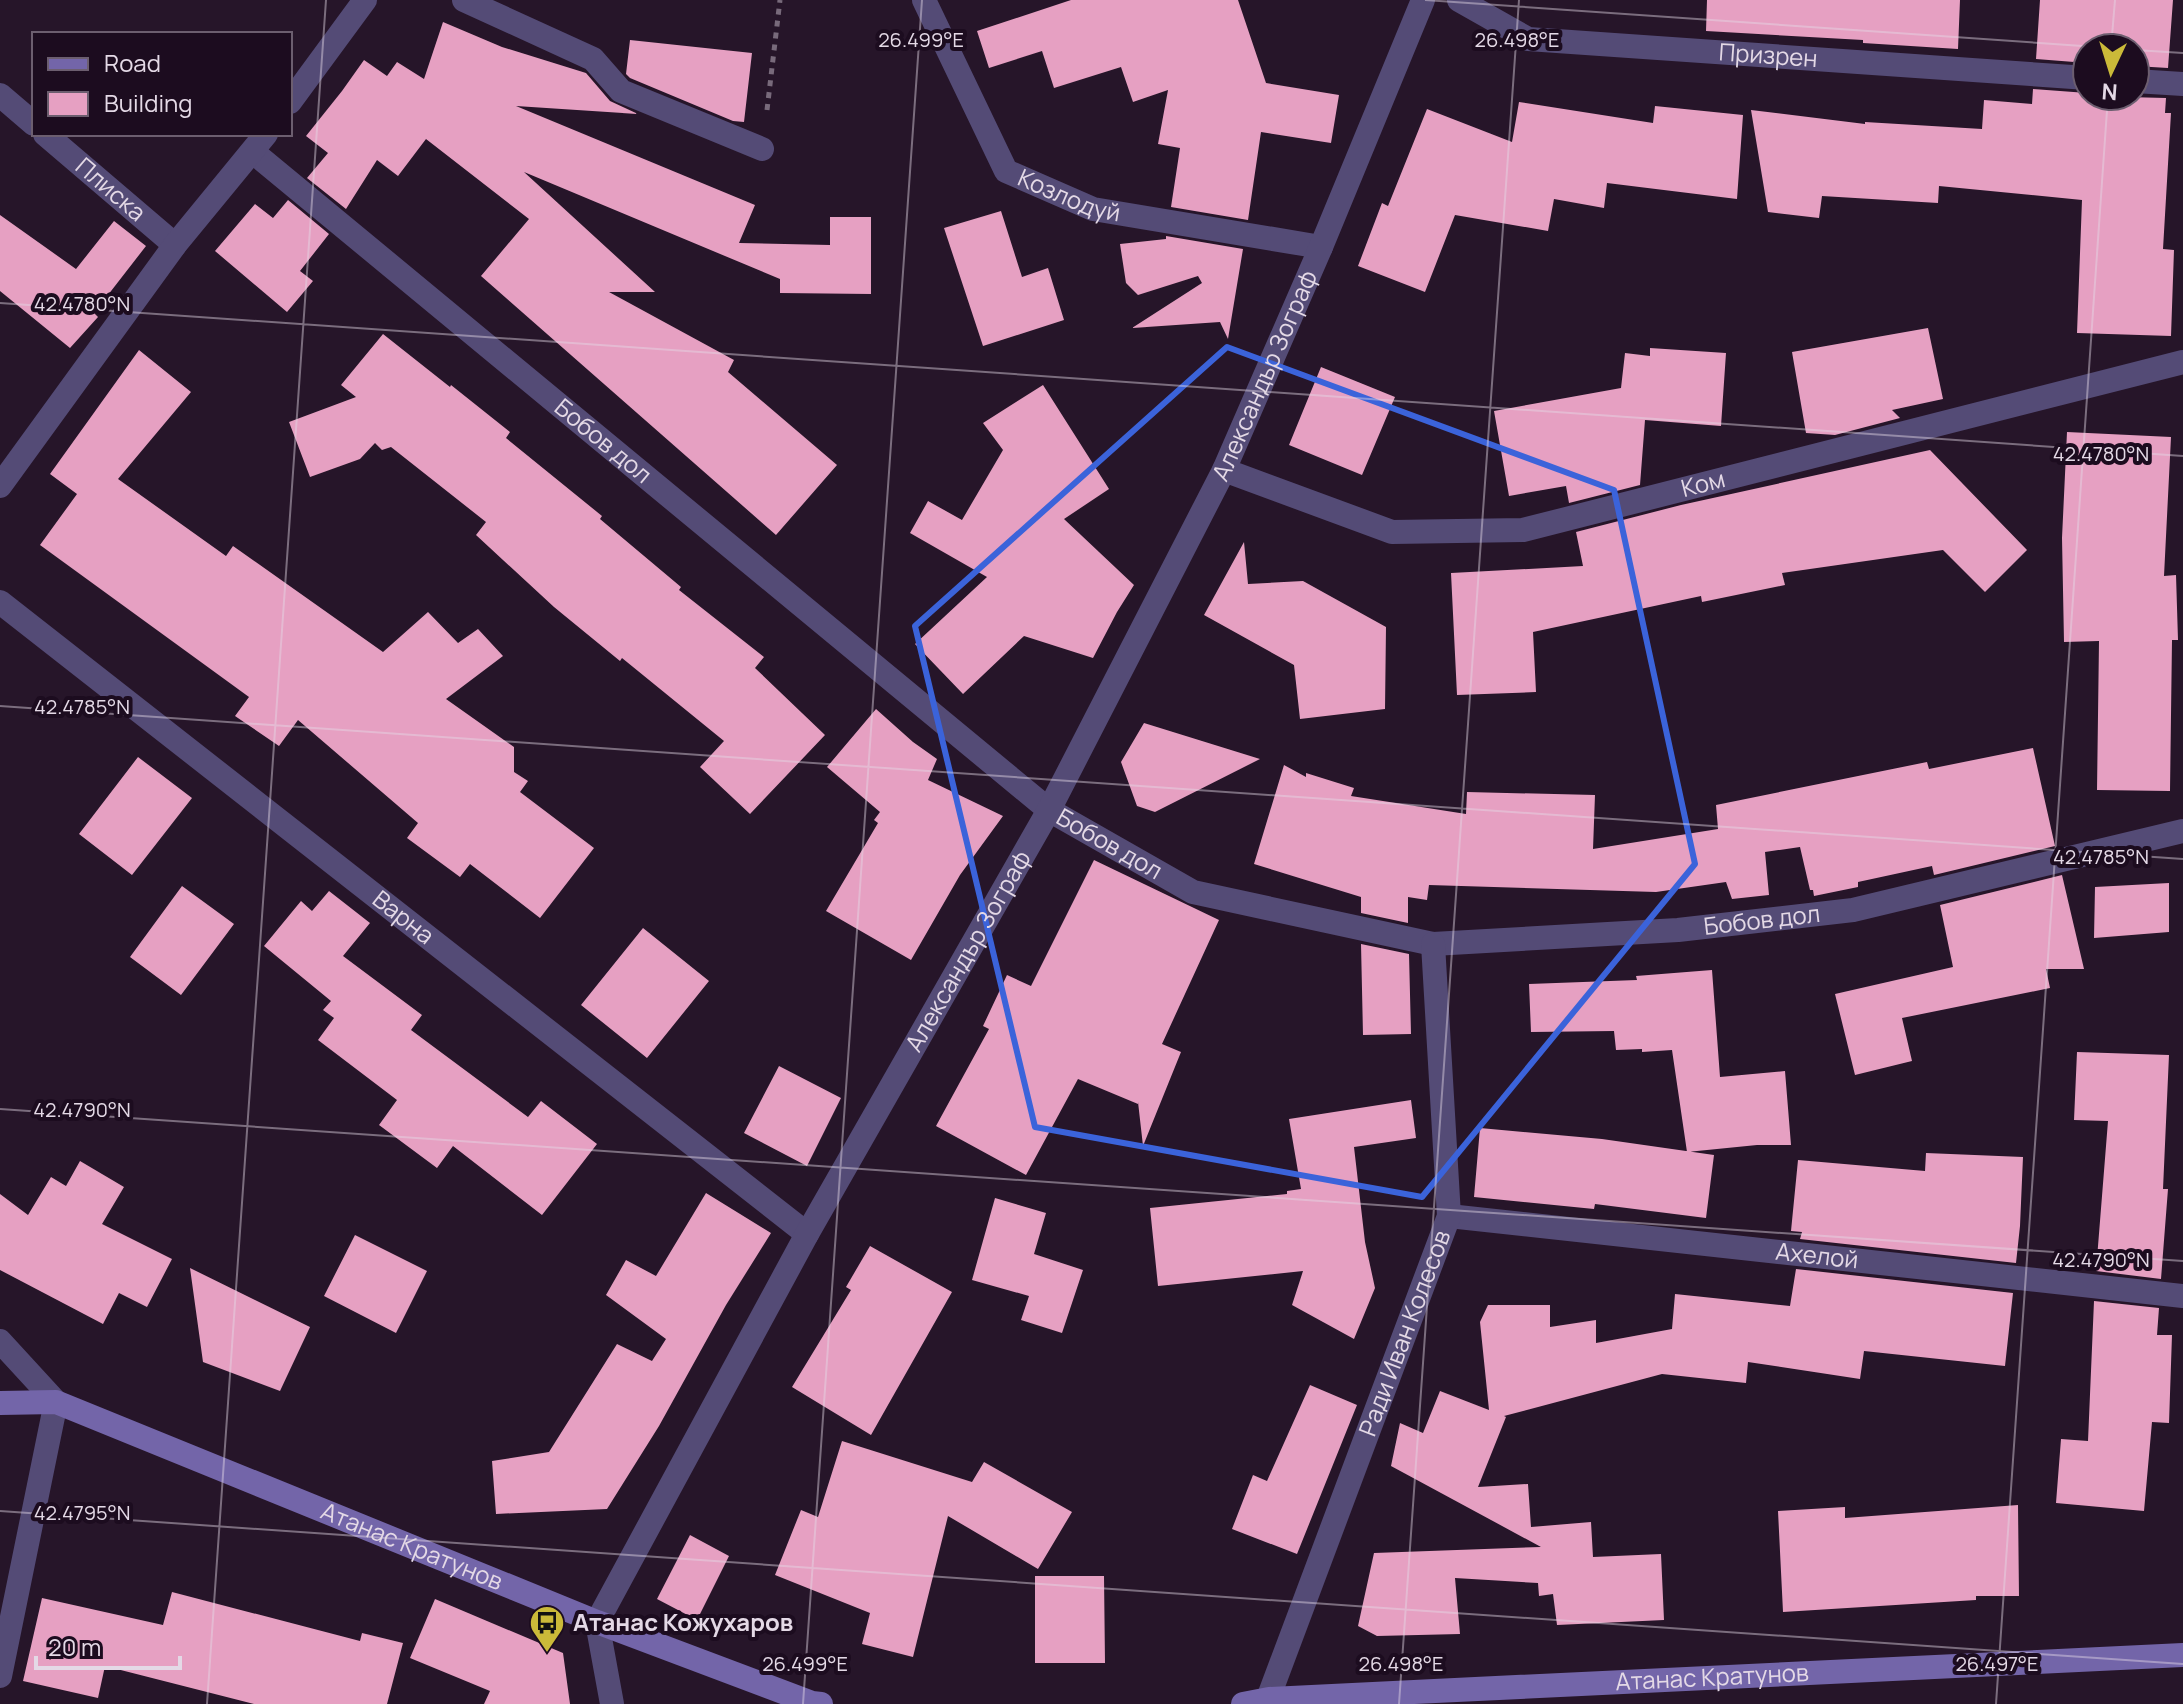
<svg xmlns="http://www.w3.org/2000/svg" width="2183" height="1704" font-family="Manrope,sans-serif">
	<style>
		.building { fill: #e6a0c2 }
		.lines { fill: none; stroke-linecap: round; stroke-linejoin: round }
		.path { stroke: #786a7b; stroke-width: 5; stroke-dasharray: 6 6; stroke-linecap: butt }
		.street { stroke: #544b76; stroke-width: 24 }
		.secondary { stroke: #7365a9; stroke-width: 24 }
		.marked { fill: none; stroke: #3b63da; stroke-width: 6; stroke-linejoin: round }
		.ticks { fill: none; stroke: #e4d9e6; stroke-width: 2; stroke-opacity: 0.45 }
		.labels { text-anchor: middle; stroke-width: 8; stroke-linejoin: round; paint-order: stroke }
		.street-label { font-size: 24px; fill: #e4d9e6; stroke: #1c0c1f }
		.poi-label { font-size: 24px; font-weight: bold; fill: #e4d9e6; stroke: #1c0c1f; text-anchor: start }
		.ticks-label { font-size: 20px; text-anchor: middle; fill: #e4d9e6; stroke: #1c0c1f; stroke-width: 8; stroke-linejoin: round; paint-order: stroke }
	</style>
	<rect width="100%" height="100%" fill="#261529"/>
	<path class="building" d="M1071,0h167l28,83 73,12 -8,48 -70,-11 -13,88 -77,-13 9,-59 -22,-4 10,-54 -35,12 -12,-35 -67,21 -12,-37 -53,17 -12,-37z
		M1707,0h253l-2,49 -95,-6v-3l-157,-9z
		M2040,0h133l-5,68 -33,-2v-18h-48v15l-51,-4z
		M443,22l59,25 84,26 24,28 28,13 -122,-8 239,99 -16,38 91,2v-28h41v77l-91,-1v-14l-256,-107 131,120h-46l125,68 -6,12 109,93 -61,70 -295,-259 48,-57 -103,-80 -28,37 -21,-16 -31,49 -39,-31 21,-25 -22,-17 36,-45 22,-31 23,16 10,-14 27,17z
		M630,40l122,13 -8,69 -11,-1 -103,-43 -4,-4z
		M2033,89l54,4v3l79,2 -1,15h6l-8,136 11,1 -3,86 -94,-3 5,-133 -143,-14 -1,17 -116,-7 -3,22 -51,-6 -17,-102 114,14v-2l117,7 2,-29 48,4z
		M1519,102l134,21 2,-17 88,9 -6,84 -130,-16 -3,25 -50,-9 -6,32 -93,-16 -30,77 -67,-26 24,-63 6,3 39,-97 85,33z
		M288,200l41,34 -29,37 13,10 -26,31 -72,-61 40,-47 18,14z
		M1001,211l21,66 26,-9 16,52 -81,26 -39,-118z
		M0,215l76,54 38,-48 32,25 -52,67 4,4 -28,31 -70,-57z
		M1166,236l77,13 -15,90 -8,-17 -88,6 70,-45 -4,-7 -60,19 -12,-12 -6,-39 46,-5z
		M1928,328l15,71 -51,11 8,8 -65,17 -29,-2 -14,-81z
		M383,334l67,53 1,-2 59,47 -4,6 96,78 -2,3 81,68 -2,3 85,67 -9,11 70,67 -75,79 -50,-47 24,-26 -102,-83 -2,3 -66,-54 -78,-72 10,-13 -95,-75 -9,3 -7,-7 -15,16 -50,18 -21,-55 67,-25 -15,-12z
		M1650,348l76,5 -5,73 -76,-6 -5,65 -71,18 -3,-17 -57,10 -15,-85 127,-23 4,-35 25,3z
		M139,350l52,42 -73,87 108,77 7,-10 150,106 45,-40 30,31 20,-14 25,27 -57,43 68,48v25l14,9 -8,11 74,56 -54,70 -70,-54 -10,13 -53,-39 11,-15 -120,-103 -19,26 -44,-30 14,-19 -209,-152 37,-51 -27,-20z
		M1321,367l74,30 -33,78 -73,-30z
		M1043,385l66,104 -45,30 70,66 -17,27 -24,46 -69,-22 -61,58 -48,-50 72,-67 -77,-44 18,-32 34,19 41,-70 -20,-27z
		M2067,432l104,5 -7,139 12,-1 2,65h-6l-2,151 -73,-1 2,-149 -35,1 -2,-104z
		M1930,450l97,100 -42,42 -42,-42 -161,23 3,12 -83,17 -1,-6 -168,36 3,60 -79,3 -6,-122 132,-7 -7,-34 105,-27z
		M1244,542l4,42 55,-3 83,46 -1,82 -85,10 -6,-54 -90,-50z
		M876,709l37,33 24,17 -9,21 75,36 -43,59 -49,85 -85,-49 52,-88 -4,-3 6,-8 -53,-45z
		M1144,723l116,36 -105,53 -18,-6 -16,-44z
		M2033,748l22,98 -121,29 -2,-9 -74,16v5l-44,9 -1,-6h-3l-10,-43 -35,5 4,43 -37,4 -6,-17 -70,10 -227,-7 -2,15 -19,-3v26l-47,-10v-16l-107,-33 30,-99 22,12v-4l48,15 -3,8 115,18 1,-22 128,3 -2,54 125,-20 -2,-24 211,-43 2,7z
		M138,757l54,41 -60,77 -53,-41z
		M1094,860l125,60 -57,124 19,8 -38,94 -5,-44v2l-60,-25 -52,96 -90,-49 53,-97 -6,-3 24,-51 24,11z
		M2062,875l22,94h-38l4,19 -148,30 10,43 -57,14 -20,-81 118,-27 -13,-62z
		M2169,883v49l-75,6 1,-51z
		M182,886l52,38 -53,71 -51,-38z
		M329,891l41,32 -27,33 79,59 -11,15 117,87 13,-16 56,43 -55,71 -89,-69 -16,22 -58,-43 18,-25 -79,-60 16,-22 -11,-8 8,-9 -67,-55 37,-45 11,10z
		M643,928l66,53 -62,77 -66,-53z
		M1361,944l48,10 2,80 -48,1z
		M1712,970l8,107 65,-6 6,74h-34l-70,7 -15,-102 -30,2v-3l-26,1 -2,-19 -83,1 -2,-48 108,-4 -1,-4z
		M2077,1052l92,3 -6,134h5l-7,90 -65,-8 12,-150 -34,-1z
		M779,1066l62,32 -34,68 -63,-33z
		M1411,1100l5,38 -62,9 11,95 10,46 -21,51 -62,-34 11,-34 -145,15 -8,-78 137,-14v-3l14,-2 -12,-70z
		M1480,1128l122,11 112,16 -8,63 -111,-14 -1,5 -120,-12z
		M1926,1153l97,4 -3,69 -4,37 -216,-24 2,-7 -11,-1 7,-71 127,11z
		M80,1161l44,26 -22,37 70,35 -25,48 -28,-14 -16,31 -103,-54v-76l28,21 23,-38 15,9z
		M706,1193l65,40 -45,72 -67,121 -52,83 -111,5 -4,-53 57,-9 68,-108 35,17 14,-22 -60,-44 20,-35 30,16z
		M995,1198l51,15 -12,41 49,16 -21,63 -41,-13 8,-24 -57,-16z
		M355,1235l72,36 -31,62 -72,-37z
		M870,1246l82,46 -81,143 -79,-48 59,-97 -5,-3z
		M190,1268l120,59 -30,64 -77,-29z
		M1796,1269l217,24 -8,73 -141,-15 -4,28 -112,-17 -2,21 -84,-9 -158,42 2,1 -28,70 50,-3 3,43 60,-5 2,35 68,-3 3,66 -107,5 -4,-31 -14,2 -1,-13 -83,-5 5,56 -83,2 -19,-10 16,-73 167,-6 -150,-81 9,-43 23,10 17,-42 49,19 -9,-88 8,-17h62v22l46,-7v23l76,-14 3,-35 115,12z
		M2094,1301l65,7 -2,27h15l-3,88 -17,-1 -8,89 -88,-8 5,-64 27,2z
		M1310,1385l47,20 -60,149 -65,-25 21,-54 14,6z
		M842,1441l130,41 12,-20 88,50 -34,57 -90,-53 -35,141 -51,-13 8,-31 -95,-38 26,-65 17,7z
		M2018,1505l1,91h-43v4l-193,12 -5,-101 67,-4v11z
		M690,1535l39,21 -32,64 -40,-21z
		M1035,1576h69l1,87h-70z
		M172,1592l188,49 2,-8 41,10 -16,61h-133l-149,-38 -7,32 -75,-17 19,-83 121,27z
		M435,1599l128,54 7,51h-86l6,-13 -80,-33z"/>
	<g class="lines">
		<path class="path" d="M767,110l13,-110"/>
		<g class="street">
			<path d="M464,0l129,59 28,32 141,58"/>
			<path id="s1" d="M924,0l82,171 87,38 228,38"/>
			<path id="s2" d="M1459,0l69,39 559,39"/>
			<path d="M2135,81l48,3"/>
			<path d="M0,95l34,29"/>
			<path d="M290,102l75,-102"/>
			<path id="s3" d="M45,134l130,111"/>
			<path id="s4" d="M253,152l796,658 144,82 240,52 245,-14 175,-20 330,-79"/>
			<path id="s5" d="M1224,470l168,62 131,-2 660,-168"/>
			<path d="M0,486l175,-241 91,-111"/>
			<path id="s6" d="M0,602l807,632"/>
			<path id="s7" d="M1449,1216l734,80"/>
			<path d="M0,1341l56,61 -56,274"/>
			<path id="s8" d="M612,1704l-15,-82 210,-388 242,-424 175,-340 97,-223 102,-247"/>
			<path id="s9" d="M1266,1704l183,-488 -16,-272"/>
		</g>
		<g class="secondary">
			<path id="s10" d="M0,1403l56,-1 541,220 215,81 9,1"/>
			<path id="s11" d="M1243,1704l26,-5 914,-44"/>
		</g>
	</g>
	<path class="marked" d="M1227,347l387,143 81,374 -273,333 -387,-70 -120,-501z"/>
	<path class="ticks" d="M1425,0l686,48M2111,48l4,-48M2135,50l48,3M0,303l2183,153M0,706l2183,153M0,1109l2183,152M0,1511l2183,153M207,1704l119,-1704M803,1704l119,-1704M1399,1704l120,-1704M1996,1704l112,-1608"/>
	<defs>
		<symbol id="bus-pin" viewBox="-11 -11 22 30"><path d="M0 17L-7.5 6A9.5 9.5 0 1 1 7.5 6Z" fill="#cbba39" stroke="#1c0c1f"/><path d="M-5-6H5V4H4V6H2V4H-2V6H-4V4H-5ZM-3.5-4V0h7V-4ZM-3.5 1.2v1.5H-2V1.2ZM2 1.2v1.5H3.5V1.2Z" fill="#111"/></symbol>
	</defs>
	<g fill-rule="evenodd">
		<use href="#bus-pin" x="527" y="1603" width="40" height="54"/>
	</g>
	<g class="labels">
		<g class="street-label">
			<text dy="8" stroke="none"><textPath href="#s2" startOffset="320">Призрен</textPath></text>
			<text dy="8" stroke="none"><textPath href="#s3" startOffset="86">Плиска</textPath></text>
			<text dy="8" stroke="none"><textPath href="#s1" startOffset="258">Козлодуй</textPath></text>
			<text dy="8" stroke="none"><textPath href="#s8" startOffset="1498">Александър Зограф</textPath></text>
			<text dy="8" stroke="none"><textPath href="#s4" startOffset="454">Бобов дол</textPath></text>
			<text dy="8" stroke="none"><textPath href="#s5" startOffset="496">Ком</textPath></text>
			<text dy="8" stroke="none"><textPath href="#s4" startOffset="1102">Бобов дол</textPath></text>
			<text dy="8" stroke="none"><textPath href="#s6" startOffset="512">Варна</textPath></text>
			<text dy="8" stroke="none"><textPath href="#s4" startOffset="1774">Бобов дол</textPath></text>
			<text dy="8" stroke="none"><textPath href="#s8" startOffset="850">Александър Зограф</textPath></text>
			<text dy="8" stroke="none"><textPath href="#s7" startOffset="370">Ахелой</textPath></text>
			<text dy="8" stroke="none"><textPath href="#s9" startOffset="396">Ради Иван Колесов</textPath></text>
			<text dy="8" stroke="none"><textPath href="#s10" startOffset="440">Атанас Кратунов</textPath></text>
			<text dy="8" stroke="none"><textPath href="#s11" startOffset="470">Атанас Кратунов</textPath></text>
		</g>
		<g class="poi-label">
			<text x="573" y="1631">Атанас Кожухаров</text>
		</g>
	</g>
	<g class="ticks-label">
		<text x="921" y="47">26.499°E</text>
		<text x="1517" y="47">26.498°E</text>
		<text x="82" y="311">42.4780°N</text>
		<text x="2101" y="461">42.4780°N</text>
		<text x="82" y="714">42.4785°N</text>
		<text x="2101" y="864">42.4785°N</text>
		<text x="82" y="1117">42.4790°N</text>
		<text x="2101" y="1267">42.4790°N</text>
		<text x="82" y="1520">42.4795°N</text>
		<text x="805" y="1671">26.499°E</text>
		<text x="1401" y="1671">26.498°E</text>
		<text x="1997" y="1671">26.497°E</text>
	</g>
	<rect x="32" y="32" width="260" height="104" fill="#1c0c1f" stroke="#6c5e6f" stroke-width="2"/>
	<rect x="48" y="58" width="40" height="12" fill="#7365a9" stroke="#6c5e6f" stroke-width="2"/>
	<text x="104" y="72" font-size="24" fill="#e4d9e6">Road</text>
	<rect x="48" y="92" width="40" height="24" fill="#e6a0c2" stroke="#6c5e6f" stroke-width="2"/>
	<text x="104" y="112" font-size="24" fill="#e4d9e6">Building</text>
	<g transform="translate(2111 72) rotate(184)"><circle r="38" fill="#1c0c1f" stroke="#6c5e6f" stroke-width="2"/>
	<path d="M0-6L14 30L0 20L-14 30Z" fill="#cbba39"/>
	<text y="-12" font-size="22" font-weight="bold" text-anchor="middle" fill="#e4d9e6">N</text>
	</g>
	<path d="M36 1656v12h144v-12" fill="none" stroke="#e4d9e6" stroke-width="4"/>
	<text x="48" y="1656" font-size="24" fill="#e4d9e6" stroke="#1c0c1f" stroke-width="6" paint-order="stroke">20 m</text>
</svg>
